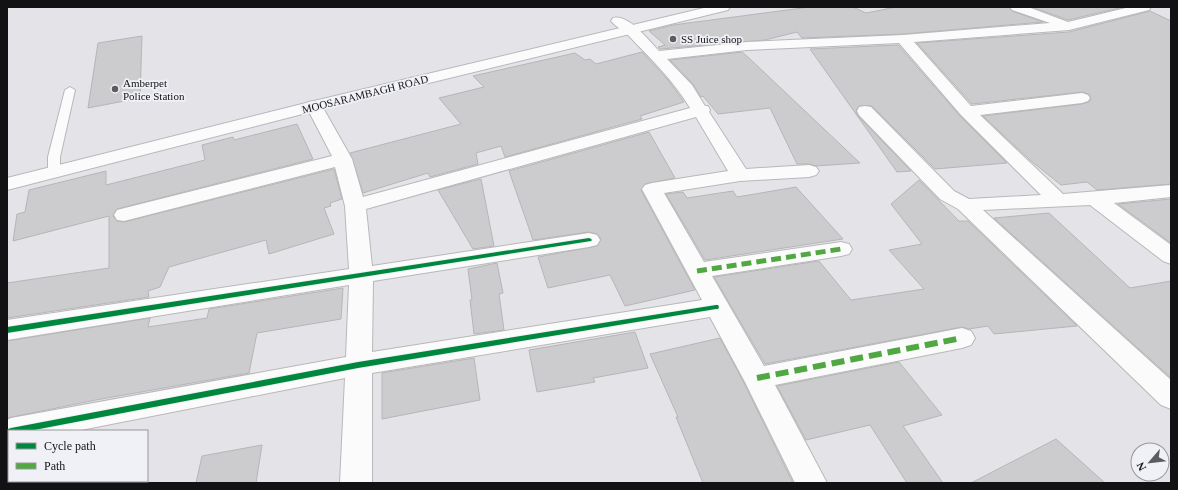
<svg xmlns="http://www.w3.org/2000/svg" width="1178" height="490" font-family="'Times New Roman',serif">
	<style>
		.building { fill: #cccbcd; stroke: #b6b6b8 }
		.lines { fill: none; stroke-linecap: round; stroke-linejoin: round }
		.lane-casing { stroke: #b8b8ba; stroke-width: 2 }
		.street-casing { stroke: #b8b8ba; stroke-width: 2 }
		.primary-casing { stroke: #b8b8ba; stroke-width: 2 }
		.lane { fill: #fbfbfc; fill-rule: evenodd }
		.street { fill: #fbfbfc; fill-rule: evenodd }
		.primary { fill: #fbfbfc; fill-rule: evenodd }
		.quiet-far1 { stroke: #51a842; stroke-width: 5; stroke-dasharray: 10 5; stroke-linecap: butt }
		.quiet { stroke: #51a842; stroke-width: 6; stroke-dasharray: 13 6; stroke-linecap: butt }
		.cycleway-casing { stroke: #f0f1f7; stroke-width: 2 }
		.cycleway { fill: #00873e; fill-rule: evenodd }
		.poi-dot { fill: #5c5c5e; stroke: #f0f1f7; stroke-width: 1.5 }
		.labels { text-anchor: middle; stroke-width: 3.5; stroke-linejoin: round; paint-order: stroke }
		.far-poi-label { font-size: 11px; fill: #121214; stroke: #f0f1f7; text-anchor: start }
		.far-street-label { font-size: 11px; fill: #121214; stroke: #f0f1f7 }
	</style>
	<rect width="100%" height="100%" fill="#e4e4e8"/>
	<path class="building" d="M810,7h43l13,6 30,-6h113l3,4 31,11 -140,12 -101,4 -5,-6 -32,8 -105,9 -2,-2 7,-2 -16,-14 24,-6z
		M1032,7h92l-56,13z
		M1150,11l21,10v163l-74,6 -10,-8 -26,3 -30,-24 -48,-45 99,-12 7,-2 2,-3 -2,-5 -7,-2 -110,12 -55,-61 152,-11z
		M142,36l-2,62 -52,10 10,-65z
		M898,45l62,71 47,47 -72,6 -63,-63h-13l-3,4 2,6 53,55 -14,1 -87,-123z
		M642,52l26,28 16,22 -44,14 2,3 -137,38 -4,-11 -25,7 2,11 -48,13 -2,-4 -65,20 -13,-40 111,-29 -22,-26 45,-11 -11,-11 102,-23 10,7 5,-1 6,5z
		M742,52l7,6 111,105 -44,3 -7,-2h-12l-27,-56 -52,6 -15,-18 -2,1 -8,-13 -23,-24z
		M297,124l16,35 -196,50 -4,7 4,5 7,1 210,-53 8,30 -12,4 1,3 -7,2 10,26 -65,20 -3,-14 -97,27 -9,20 -12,4 1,6 -142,21v-35l102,-15v-52l-96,25 4,-27 8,-2 4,-22 77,-19v14l99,-25 -3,-15 31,-8 1,3z
		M649,132l26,46 -30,6 -4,6 54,100 -70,16 -15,-31 -62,13 -10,-31 59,-11 4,-7 -4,-5 -8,-2 -56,8 -24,-69z
		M481,179l13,67 -21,3 -35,-59z
		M919,180l40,41h9l109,105 -83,8 -6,-8 -19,3 -7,-2 -197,37 -51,-87 105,-16 32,39 73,-11 -35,-39 33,-6 -31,-40z
		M796,187l47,52 -138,21 -39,-66 17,-2 4,6 46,-7 4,6z
		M1171,199v44l-53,-39z
		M1049,213l81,75 41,-7v97l-177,-160z
		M497,263l6,30 -4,1 5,36 -30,4 -4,-34h2l-4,-31z
		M343,288l-2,31 -84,14 -8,40 -153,27 -89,18v-77l143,-23 -2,9 59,-9 2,-9z
		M635,332l13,36 -55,10 2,4 -58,10 -8,-42z
		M720,338l24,45 49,100h-90l-27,-66h2l-28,-63z
		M474,358l6,42 -98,19v-46z
		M899,362l43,53 -39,11 40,57h-36l-37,-58 -64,15 -29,-54z
		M1056,439l49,44h-134z
		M262,445l-6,38h-60l6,-27z"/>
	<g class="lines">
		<defs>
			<path id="lane" d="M70,87l5,3 -15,67v15l-6,4 -6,-4v-15l17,-67z"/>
			<path id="street" d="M1010,7h18l40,15 62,-15h21l-2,3 -80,20 -155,12 57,64 111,-13 6,2 2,3 -2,3 -6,2 -102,12 83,79 108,-9v12l-57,6 57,42v19l-8,-3 -73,-56 -107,5 188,170v29l-10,-4 -203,-196 -18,-10 -81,-84 -2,-4 2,-4 6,-1 6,1 83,84 15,8 72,-4 -80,-80 -62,-72 -152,7 -80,9 25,26 13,21h3l2,4 -1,2 37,57 63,-4 7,2 3,4 -3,4 -7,2 -69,4 -76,12 40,69 137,-20 8,2 3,5 -3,5 -8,2 -129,20 52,90 198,-38 9,3 4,7 -4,7 -9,3 -187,37 52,98h-32l-50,-101 -35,-65 -338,56v110h-32l5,-105 -269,53h-67v12l-2,-1v-22l4,-2 335,-61 3,-72 -342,55v-20l342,-51 -4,-63 -10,-39 -211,54 -7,-1 -3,-5 3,-5 215,-54 -26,-50 2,-4 6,-1 6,1 2,4 30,53 11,38 327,-89c-16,-27 -40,-50 -62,-73 -5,-5 -12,-8 -17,-14l2,-3c16,-4 36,23 46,33l88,-9 156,-7 147,-12 -38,-13zM696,117l32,54 -76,12 -7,2 -3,4 60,111 -330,52 1,-71 216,-34 8,-2 3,-5 -3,-5 -8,-2 -217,33 -6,-57z"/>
			<path id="primary" d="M708,7h22l-2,3 -410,100 -311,80v-12l307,-77z"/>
		</defs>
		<use href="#lane" class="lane-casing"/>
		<use href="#street" class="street-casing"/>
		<use href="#primary" class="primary-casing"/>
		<use href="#lane" class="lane"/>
		<use href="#street" class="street"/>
		<use href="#primary" class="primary"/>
		<path class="quiet-far1" d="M697,271l144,-22"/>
		<path class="quiet" d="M757,378l205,-40"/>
		<defs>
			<path id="cycleway" d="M589,238l2,1 1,1 -1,1 -584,92v-6z
				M716,305h2l1,2 -1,2h-2l-358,59 -329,63h-20v3l-2,-3 1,-2 3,-1 347,-66z"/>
		</defs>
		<use href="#cycleway" class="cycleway-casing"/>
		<use href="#cycleway" class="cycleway"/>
	</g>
	<g class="poi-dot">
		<circle cx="673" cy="39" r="4"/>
		<circle cx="115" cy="89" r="4"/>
	</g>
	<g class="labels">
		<g class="far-poi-label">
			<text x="681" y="43">SS Juice shop</text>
			<text x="123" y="87">Amberpet<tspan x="123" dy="13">Police Station</tspan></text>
		</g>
		<g class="far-street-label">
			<text transform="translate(365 94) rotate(-14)" y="4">MOOSARAMBAGH ROAD</text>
		</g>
	</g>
	<rect width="1178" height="490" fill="none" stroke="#121214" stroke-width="16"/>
	<rect x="8" y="430" width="140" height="52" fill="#f0f1f7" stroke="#97989c"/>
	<rect x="16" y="443" width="20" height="6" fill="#00873e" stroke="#97989c"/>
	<text x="44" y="450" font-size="12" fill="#121214">Cycle path</text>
	<rect x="16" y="463" width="20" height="6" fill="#51a842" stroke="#97989c"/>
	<text x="44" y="470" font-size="12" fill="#121214">Path</text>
	<g transform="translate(1150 462) rotate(242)"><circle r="19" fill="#f0f1f7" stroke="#97989c"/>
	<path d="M0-3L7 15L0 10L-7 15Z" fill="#5c5c5e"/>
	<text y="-6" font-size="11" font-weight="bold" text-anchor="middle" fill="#121214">N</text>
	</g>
</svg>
